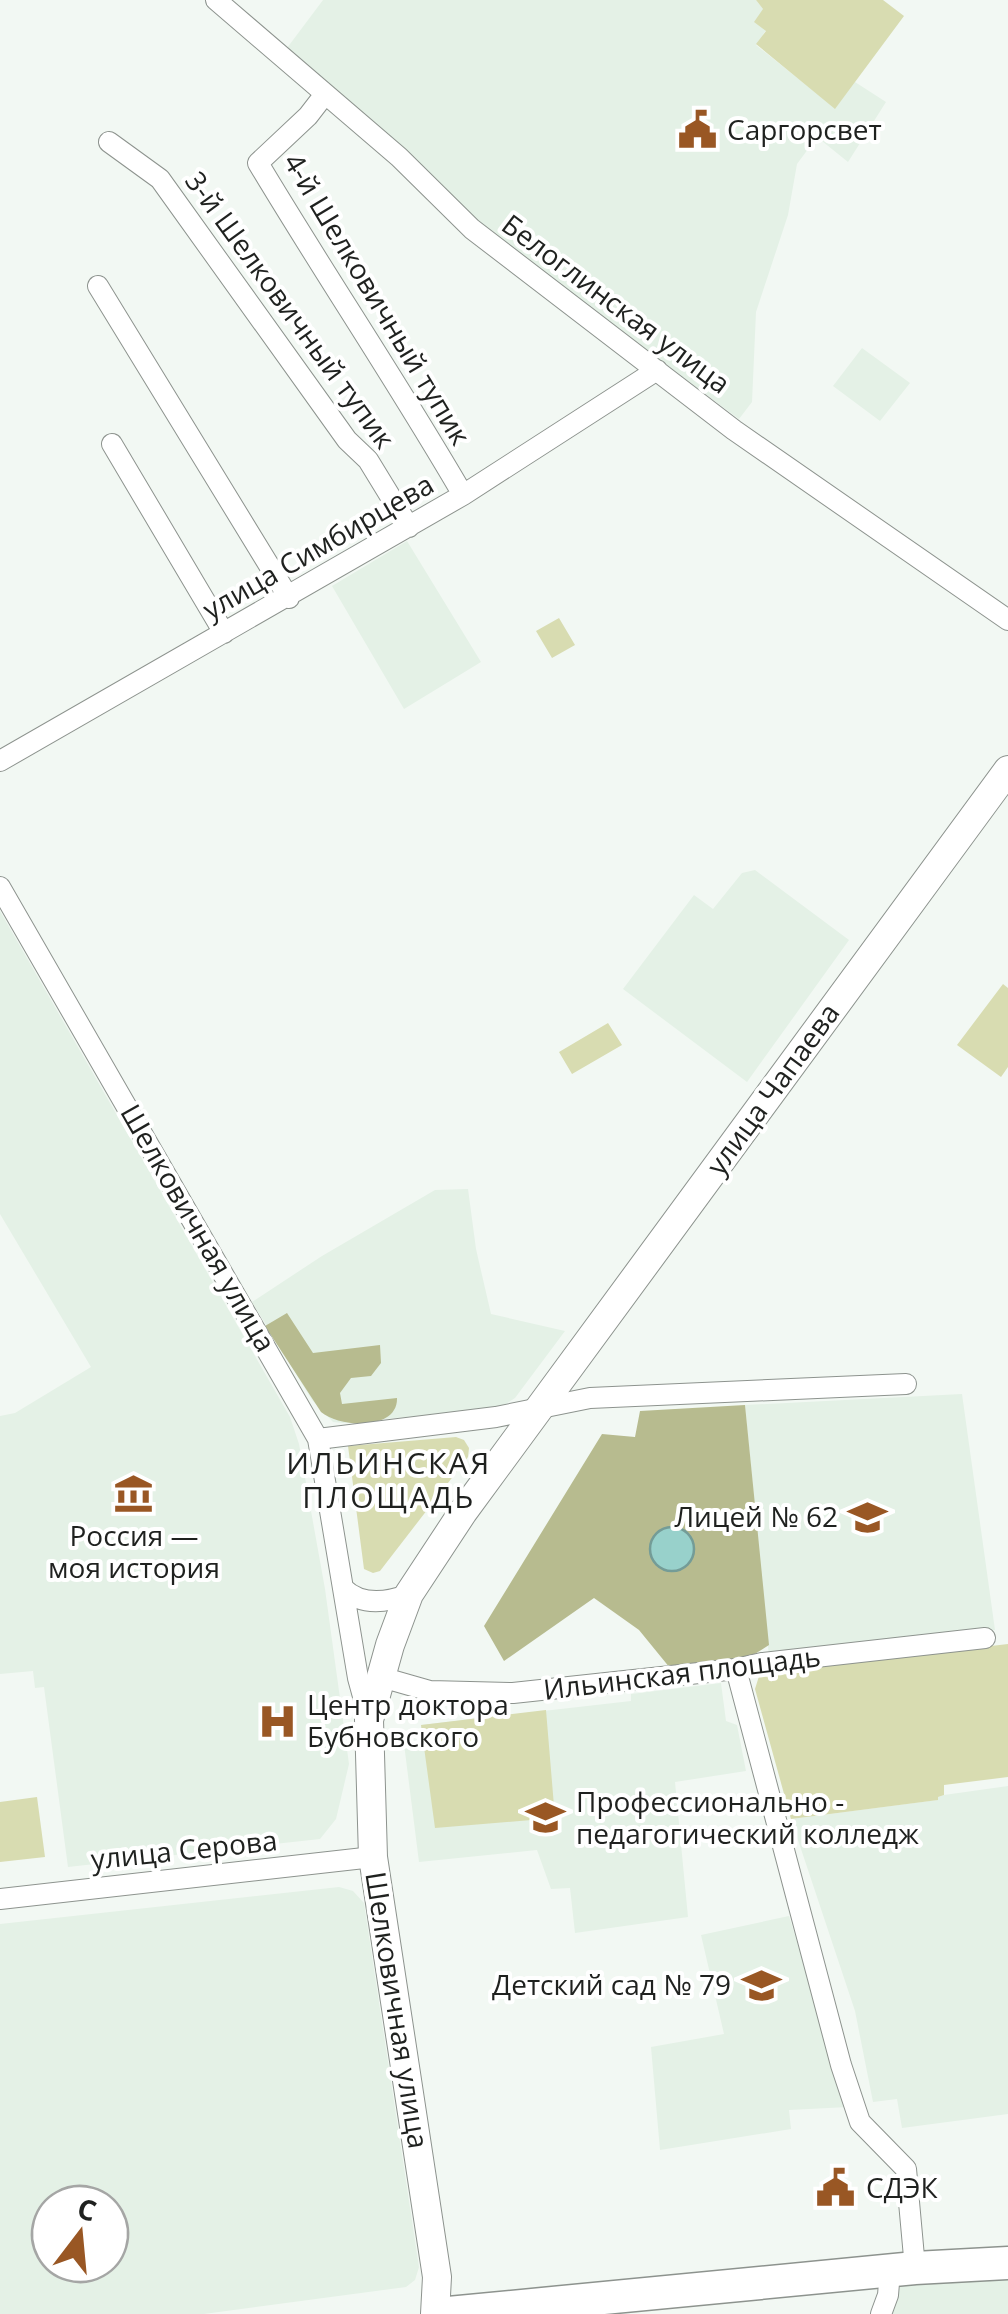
<svg xmlns="http://www.w3.org/2000/svg" width="1008" height="2314" font-family="'Open Sans',sans-serif">
	<style>
		.built { fill: #e4f1e6; fill-rule: evenodd }
		.green { fill: #d8dcb1 }
		.forest { fill: #b7bb8f }
		.water { fill: #98d1cb; stroke: #749c97; stroke-width: 2.5 }
		.lines { fill: none; stroke-linecap: round; stroke-linejoin: round }
		.minor-casing { stroke: #8d938e; stroke-width: 22 }
		.tertiary-casing { stroke: #8d938e; stroke-width: 30 }
		.primary-casing { stroke: #8d938e; stroke-width: 35 }
		.minor { stroke: #fff; stroke-width: 20 }
		.tertiary { stroke: #fff; stroke-width: 28 }
		.primary { stroke: #fff; stroke-width: 32 }
		.labels { text-anchor: middle; stroke-width: 8; stroke-linejoin: round; paint-order: stroke }
		.poi-label { font-size: 28px; fill: #1f211f; stroke: #fff; text-anchor: start }
		.street-label { font-size: 28px; fill: #1f211f; stroke: #fff }
		.neighbourhood-label { font-size: 30px; letter-spacing: 2.5px; fill: #1f211f; stroke: #fff }
	</style>
	<rect width="100%" height="100%" fill="#f2f8f3"/>
	<path class="built" d="M323,0h433l7,9 3,21 -10,15 79,63 20,-26 31,20 -38,60 -31,-25 -20,27 -9,51 -32,97 -4,90 -13,17 -262,-195 -190,-176z
		M862,348l48,35 -30,38 -47,-35z
		M407,541l74,121 -77,47 -72,-123z
		M755,870l94,70 -102,142 -124,-93 71,-94 19,14 29,-36z
		M0,911l290,506 9,27 26,145 24,175 -13,55 -16,20 -252,28 -24,-180 -9,1 -2,-17 -33,3v-258l15,-3 76,-46 -91,-153z
		M468,1189l8,60 15,65 74,17 -50,67 -16,10 -156,15 -10,-1 -21,-22 -60,-98 70,-46 113,-66z
		M962,1394l33,236 -226,27 -24,-252z
		M721,1683l5,38 11,4 9,46 -71,11 13,135 -113,16 -5,-45 -19,1 -14,-39 -118,12 -15,-118 12,-1 6,-7 -1,-11 210,-24v-7z
		M1008,1786v328l-106,14 -5,-29 -24,3 -18,-91 -64,-192 146,-19 1,-3 6,-2z
		M339,1887l14,4 11,12 55,364 -4,13 -9,7 -202,27h-204v-390zM110,2204v60h-60v-60z
		M789,1916l59,191 -59,3 2,19 -131,21 -9,-103 73,-13 -23,-99z
		M1008,2279v35h-120l13,-29z"/>
	<path class="green" d="M756,0h127l21,16 -69,93 -79,-65 10,-13 -12,-9 9,-13z
		M559,618l16,27 -23,13 -16,-27z
		M1003,984l5,4v79l-7,10 -44,-32z
		M608,1023l14,22 -50,29 -13,-22z
		M456,1437l8,3 5,8 -1,9 -88,114 -7,2 -9,-4 -16,-123z
		M1008,1644v133l-64,8v10l-6,2v3l-147,19 -36,-130 5,-16z
		M546,1710l9,108 -120,10 -14,-103z
		M37,1797l8,60 -45,5v-60z"/>
	<path class="forest" d="M287,1313l26,40 67,-8 1,18 -10,13 -20,2 -11,15 2,11 55,-6c1,33 -57,30 -76,14l-56,-86z
		M745,1405l24,240 -24,15 -75,8 -31,-38 -45,-32 -90,63 -20,-35 118,-192 33,3 5,-26z"/>
	<path class="water" d="M650 1549a22 22 0 1 1 44 0a22 22 0 1 1-44 0Z"/>
	<g class="lines">
		<defs>
			<path id="minor" d="M216,0l183,157 73,72 262,201 274,190
				M325,94l-17,22 -50,47c67,112 140,220 205,332
				M109,142l51,37 187,261 21,20 41,67
				M98,286l191,312
				M112,444l112,189
				M0,761l463,-266 194,-125
				M0,887l318,552 40,239 11,40
				M318,1439l178,-22 94,-19 316,-14
				M343,1588c18,18 43,15 66,6
				M736,1669l105,396 19,57 46,47 9,99
				M381,1677l49,14 83,2 223,-24 26,-6 223,-25
				M0,1899l373,-42
				M881,2314l7,-19 2,-24"/>
			<path id="tertiary" d="M435,2314l2,-37 -64,-420 -4,-137 21,-75 19,-51 54,-82 545,-742"/>
			<path id="primary" d="M438,2314l477,-46 93,-5"/>
		</defs>
		<use href="#minor" class="minor-casing"/>
		<use href="#tertiary" class="tertiary-casing"/>
		<use href="#primary" class="primary-casing"/>
		<use href="#minor" class="minor"/>
		<use href="#tertiary" class="tertiary"/>
		<use href="#primary" class="primary"/>
	</g>
	<defs>
		<symbol id="civic-bare" viewBox="-9 -9 18 18"><path d="M-.6-6.5H3V-4.5H.6V-3L4-1V1h2V6H-6V1h2V-1L-.6-3ZM-1.2 2.5V6h2.4V2.5Z" fill="#995724" stroke="#fff" stroke-width="2.5" paint-order="stroke"/></symbol>
		<symbol id="museum-bare" viewBox="-9 -9 18 18"><path d="M0-6L6-3V-2H-6V-3ZM-5-1h2V3h-2ZM-1-1h2V3h-2ZM3-1h2V3H3ZM-6 4H6V6H-6Z" fill="#995724" stroke="#fff" stroke-width="2.5" paint-order="stroke"/></symbol>
		<symbol id="school-bare" viewBox="-9 -9 18 18"><path d="M0-5L7-2L0 1L-7-2ZM-4 1L0 2.5L4 1V4Q0 6-4 4Z" fill="#995724" stroke="#fff" stroke-width="2.5" paint-order="stroke"/></symbol>
		<symbol id="hospital-bare" viewBox="-9 -9 18 18"><path d="M-5-5h3v3.5h4V-5h3V5h-3V1.5h-4V5h-3Z" fill="#995724" stroke="#fff" stroke-width="2.5" paint-order="stroke"/></symbol>
		<symbol id="university-bare" viewBox="-9 -9 18 18"><path d="M0-5L7-2L0 1L-7-2ZM-4 1L0 2.5L4 1V4Q0 6-4 4Z" fill="#995724" stroke="#fff" stroke-width="2.5" paint-order="stroke"/></symbol>
	</defs>
	<g fill-rule="evenodd">
		<use href="#civic-bare" x="670" y="102" width="55" height="55"/>
		<use href="#museum-bare" x="106" y="1466" width="55" height="55"/>
		<use href="#school-bare" x="840" y="1490" width="55" height="55"/>
		<use href="#hospital-bare" x="250" y="1694" width="55" height="55"/>
		<use href="#university-bare" x="518" y="1790" width="55" height="55"/>
		<use href="#school-bare" x="734" y="1958" width="55" height="55"/>
		<use href="#civic-bare" x="808" y="2160" width="55" height="55"/>
	</g>
	<g class="labels">
		<g class="poi-label">
			<text x="727" y="140">Саргорсвет</text>
			<text x="838" y="1527" text-anchor="end">Лицей № 62</text>
			<text x="134" y="1546" text-anchor="middle">Россия —<tspan x="134" dy="32">моя история</tspan></text>
			<text x="307" y="1715">Центр доктора<tspan x="307" dy="32">Бубновского</tspan></text>
			<text x="576" y="1812">Профессионально -<tspan x="576" dy="32">педагогический колледж</tspan></text>
			<text x="731" y="1995" text-anchor="end">Детский сад № 79</text>
			<text x="866" y="2198">СДЭК</text>
		</g>
		<g class="street-label">
			<text transform="translate(377 299) rotate(59)" y="10">4-й Шелковичный тупик</text>
			<text transform="translate(616 304) rotate(37)" y="10">Белоглинская улица</text>
			<text transform="translate(290 310) rotate(54)" y="10">3-й Шелковичный тупик</text>
			<text transform="translate(318 547) rotate(-30)" y="10">улица Симбирцева</text>
			<text transform="translate(773 1089) rotate(-54)" y="10">улица Чапаева</text>
			<text transform="translate(198 1228) rotate(60)" y="10">Шелковичная улица</text>
			<text transform="translate(682 1673) rotate(-7)" y="10">Ильинская площадь</text>
			<text transform="translate(184 1850) rotate(-6)" y="10">улица Серова</text>
			<text transform="translate(397 2010) rotate(81)" y="10">Шелковичная улица</text>
		</g>
		<g class="neighbourhood-label">
			<text x="389" y="1474">ИЛЬИНСКАЯ<tspan x="389" dy="34">ПЛОЩАДЬ</tspan></text>
		</g>
	</g>
	<g transform="translate(80 2234) rotate(16)"><circle r="48" fill="#ffffff" stroke="#a5a6a5" stroke-width="2.5"/>
	<path d="M0-8L18 38L0 25L-18 38Z" fill="#995724"/>
	<text y="-15" font-size="28" font-weight="bold" text-anchor="middle" fill="#1f211f">С</text>
	</g>
</svg>
